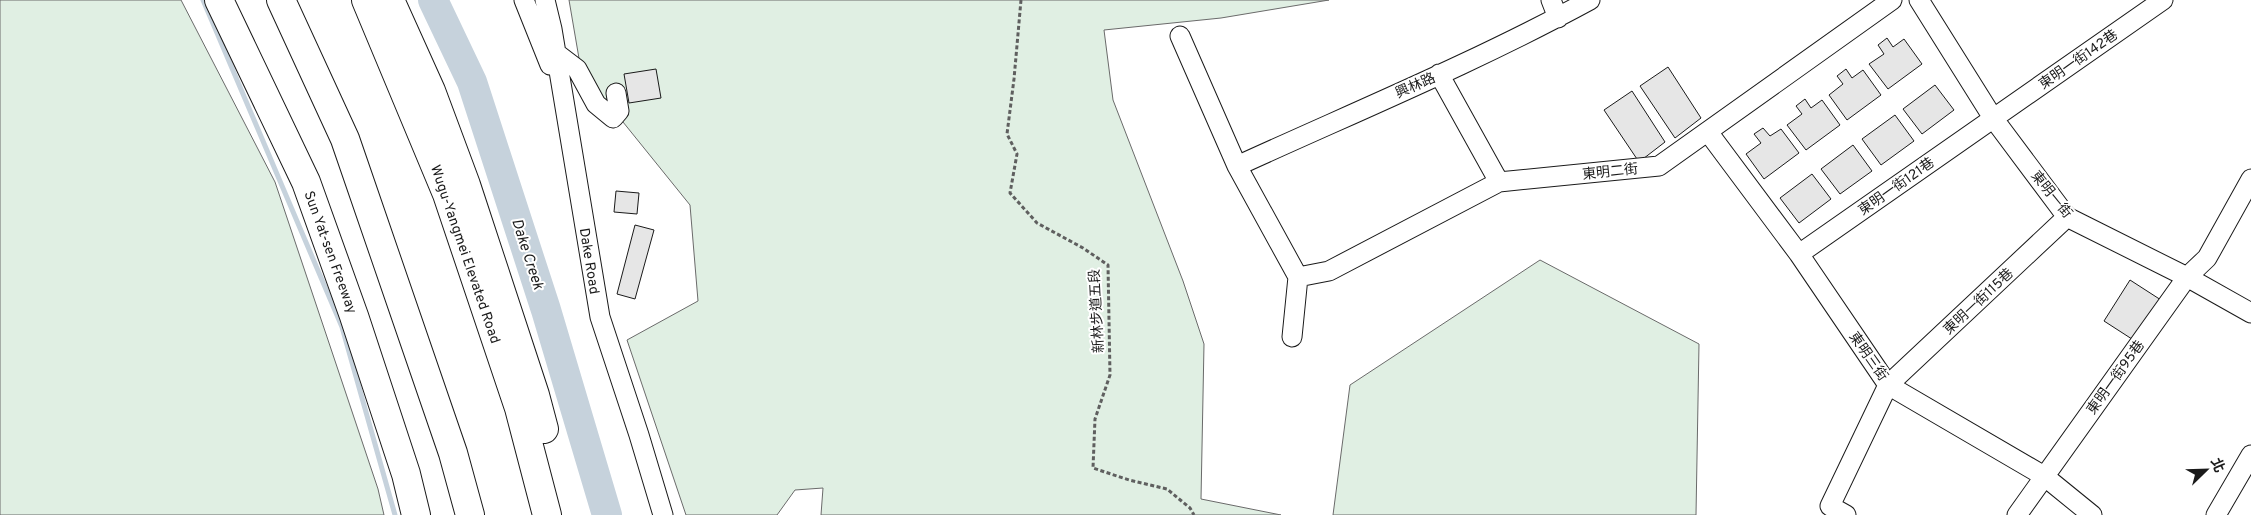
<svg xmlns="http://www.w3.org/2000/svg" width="2251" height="515" font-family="Overpass,'Noto Sans TC',sans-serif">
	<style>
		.green { fill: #e0efe3; stroke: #6a6a6a }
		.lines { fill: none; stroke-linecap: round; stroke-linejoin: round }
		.stream { stroke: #c6d2dc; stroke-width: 5 }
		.river { stroke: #c6d2dc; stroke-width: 30 }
		.building { fill: #e6e6e6; stroke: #1a1a1a }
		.minor-casing { stroke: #1a1a1a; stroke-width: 21 }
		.highway-casing { stroke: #1a1a1a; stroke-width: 30 }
		.path { stroke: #5f5f5f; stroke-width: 3; stroke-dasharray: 4 2.5; stroke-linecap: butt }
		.minor { stroke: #fff; stroke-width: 19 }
		.highway { stroke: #fff; stroke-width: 28 }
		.labels { text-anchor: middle; stroke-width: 4; stroke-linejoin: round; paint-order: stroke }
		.street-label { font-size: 14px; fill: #1a1a1a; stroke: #fff }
		.water-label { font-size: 15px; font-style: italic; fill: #1a1a1a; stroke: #fff }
	</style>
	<rect width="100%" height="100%" fill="#fff"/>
	<path class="green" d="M0,0h181l94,182 103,307 6,26h-384z
		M569,0h760l-108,18 -117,12 9,70 70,181 21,63 -3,155 80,16h-460l2,-27 -28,2 -18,25h-91l-59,-175 71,-39 -8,-96 -109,-135z
		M1540,260l159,84 -3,171h-363l17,-130z"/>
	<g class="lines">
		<path class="stream" d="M203,0l139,327 53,188"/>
		<path class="river" d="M433,0l39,82 74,228 61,205"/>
	</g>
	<path class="building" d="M1887,38l6,9 11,-8 18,25 -34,25 -19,-25 15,-10 -6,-9z
		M1668,67l33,51 -26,20 -35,-52z
		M656,69l5,29 -32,5 -5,-29z
		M1846,69l6,9 11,-8 18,25 -34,25 -18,-25 14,-11 -6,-8z
		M1935,85l19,25 -32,24 -19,-25z
		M1632,91l33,51 -26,20 -35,-52z
		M1805,99l6,9 11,-8 18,25 -34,25 -19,-25 15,-11 -6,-8z
		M1895,115l19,26 -33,24 -19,-26z
		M1763,128l7,8 11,-7 18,24 -35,26 -18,-25 15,-11 -7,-9z
		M1853,145l19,26 -32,23 -19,-25z
		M1812,174l19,25 -32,24 -19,-25z
		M616,191l23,2 -2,21 -23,-2z
		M635,225l19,5 -19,69 -18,-5z
		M2130,280l31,20 -26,41 -31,-20z"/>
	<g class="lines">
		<defs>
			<path id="minor" d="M524,0l26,65
				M545,0l7,29 48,288 39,118 24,80
				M1551,0l7,18
				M1919,0l74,118 74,99 120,60 64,36
				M1180,36l57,130 61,111 -6,60
				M556,53l21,16 19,35 17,14 6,-7 -3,-18
				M1439,74l60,108
				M1708,132l91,122 89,131 156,91 48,39
				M1237,166c118,-54 239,-104 353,-166
				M1799,254l364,-254
				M1298,277l31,-6 170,-89 160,-16 233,-166
				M1846,515l-16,-9 58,-121 179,-168
				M2017,515l170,-238 20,-19 44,-79
				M2216,515l35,-60"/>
			<path id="highway" d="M219,0l87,182 48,134 52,158 10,41
				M281,0l64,139 108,314 17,62
				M366,0l81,194 72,214 28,107
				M390,0l41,91 35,94 69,210 9,34"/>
		</defs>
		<use href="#minor" class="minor-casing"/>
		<use href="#highway" class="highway-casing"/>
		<path class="path" d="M1021,0l-7,79 -7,55 10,20 -7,39 27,30 46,25 25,17 2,110 -15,44 -2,49 36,12 38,9 23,19 4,7"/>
		<use href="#minor" class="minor"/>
		<use href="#highway" class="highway"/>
	</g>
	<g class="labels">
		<g class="street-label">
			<text transform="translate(2078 59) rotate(-35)" y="5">東明一街142巷</text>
			<text transform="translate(1415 85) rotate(-24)" y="5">興林路</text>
			<text transform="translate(1610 171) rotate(-6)" y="5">東明二街</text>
			<text transform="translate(1896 186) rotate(-35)" y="5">東明一街121巷</text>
			<text transform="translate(2052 194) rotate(51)" y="5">東明一街</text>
			<text transform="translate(331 252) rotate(70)" y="5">Sun Yat-sen Freeway</text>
			<text transform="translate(466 254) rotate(71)" y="5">Wugu-Yangmei Elevated Road</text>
			<text transform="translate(590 261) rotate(81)" y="5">Dake Road</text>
			<text transform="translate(1978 301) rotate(-43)" y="5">東明一街115巷</text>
			<text transform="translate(1096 311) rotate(-93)" y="5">新林步道五段</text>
			<text transform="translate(1869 356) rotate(55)" y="5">東明三街</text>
			<text transform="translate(2115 377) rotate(-54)" y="5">東明一街95巷</text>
		</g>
		<g class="water-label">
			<text transform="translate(528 254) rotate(72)" y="5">Dake Creek</text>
		</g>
	</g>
	<g transform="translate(2206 470) rotate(67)" stroke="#ffffff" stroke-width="4" paint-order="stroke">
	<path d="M0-4L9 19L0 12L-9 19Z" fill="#1a1a1a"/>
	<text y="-8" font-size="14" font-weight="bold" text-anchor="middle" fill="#1a1a1a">北</text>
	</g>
</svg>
